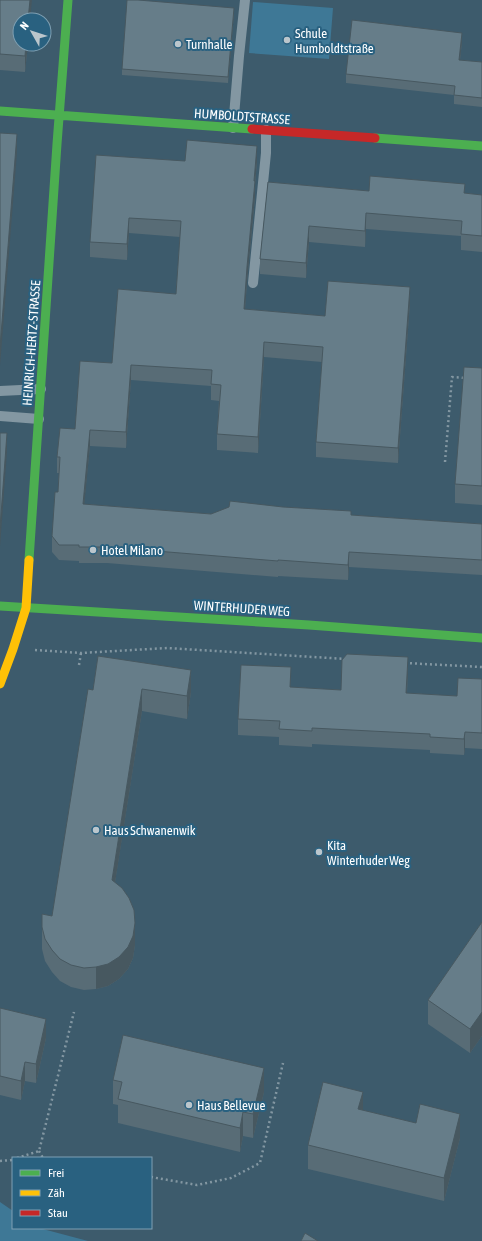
<svg xmlns="http://www.w3.org/2000/svg" width="482" height="1241" font-family="'Asap Condensed',sans-serif">
	<style>
		.green { fill: #3e7896 }
		.lines { fill: none; stroke-linecap: round; stroke-linejoin: round }
		.path { stroke: #8397a2; stroke-width: 2.5; stroke-dasharray: 2 3; stroke-linecap: butt }
		.lane { stroke: #8397a2; stroke-width: 10 }
		.fast { stroke: #4caf50; stroke-width: 9 }
		.slow { stroke: #ffc107; stroke-width: 9 }
		.jam { stroke: #c62828; stroke-width: 9 }
		.wall { fill: #586c76 }
		.shaded-wall { fill: #475860 }
		.building { fill: #667d89; stroke: #475860 }
		.poi-dot { fill: #bbc6cc; stroke: #296180; stroke-width: 1.5 }
		.labels { text-anchor: middle; stroke-width: 4; stroke-linejoin: round; paint-order: stroke }
		.poi-label { font-size: 13px; fill: #fff; stroke: #296180; text-anchor: start }
		.street-label { font-size: 13px; fill: #fff; stroke: #296180 }
	</style>
	<rect width="100%" height="100%" fill="#3d5b6c"/>
	<path class="green" d="M253,2l80,6 -4,51 -80,-6z
		M0,1202l13,9v17h26l49,13h-88z"/>
	<g class="lines">
		<path class="path" d="M445,462l7,-85 14,1
			M35,650l46,3 86,-5 179,11
			M405,663l77,4
			M79,665l2,-12
			M39,1151l4,7
			M17,1158l22,-7 35,-139
			M0,1161l13,-1
			M151,1177l46,8 34,-7 29,-15 23,-100"/>
		<path class="lane" d="M233,128l6,-72 6,-56
			M253,283l13,-130v-23
			M0,391l41,-2
			M0,416l39,3"/>
		<path class="fast" d="M0,111l252,18
			M375,138l107,8
			M29,560l28,-416 11,-144
			M0,606l309,19 173,13"/>
		<path class="slow" d="M0,684l13,-35 13,-41 3,-48"/>
		<path class="jam" d="M252,129l123,9"/>
	</g>
	<path class="wall" d="M0,0l20,44h8l-3,28 -25,-2z
		M234,13l-6,70 -106,-8v-6z
		M462,42l-2,18 22,2v45l-28,-3v-9l-108,-12v-9z
		M185,161l72,1 -2,22v13l-8,85 -2,27 80,7 85,-13 -12,160 -82,-6v-15l6,-80 -58,-5 -6,96 -41,-3v-16l2,-33 -8,-1v-14l-80,-6 -5,68 -36,-2 -6,58 127,10 140,1 131,9v51l-133,-8 -1,13 -70,-4v1l-171,-14h-28v-2l-20,-1 -7,-8v-16l6,-44 1,-19h-2v-16l18,-28 37,-66 64,-69 4,-57 -51,-4 -2,27 -37,-3v-15z
		M268,182l101,9 96,2 17,2v57l-21,-2v-14l-95,-7 -1,18 -56,-5 -3,36 -46,-4v-15z
		M482,368v137l-27,-2v-19z
		M98,656l93,36 -4,27 -45,-8 -27,171 20,63 -2,13 -5,11 -9,10 -11,7 -12,3 -12,1 -13,-3 -11,-6 -8,-9 -7,-11 -3,-12v-35l10,2 41,-226z
		M408,673l-1,20 50,3 25,-17v70l-17,-1 -1,7 -34,-2v-3l-118,-6v3l-33,-2v-8l-41,-2v-16l53,-32 50,3z
		M482,922v114l-12,17 -42,-29v-24z
		M0,1008l46,30 -10,45 -11,-2 -4,19 -21,-5z
		M113,1080l151,12 -11,46 -10,-2 -3,16 -122,-29v-18l-5,-1z
		M363,1110l97,28 -16,63 -136,-32v-24z"/>
	<path class="shaded-wall" d="M30,0h2l-2,20h-2z
		M234,8v5l-6,70v-6z
		M462,33v9l-3,27v-9z
		M26,44h2l-3,28v-16z
		M17,134v19l-17,213v-19z
		M257,146v16l-2,22v13l-8,85 -3,43v-16l3,-42z
		M366,213v16l-1,18v-16z
		M129,218v15l-2,27v-16z
		M309,226v16l-3,36v-15z
		M410,287v16l-12,160v-15z
		M264,342v15l-6,96v-16z
		M131,365v15l-5,68v-16z
		M90,430v16l-7,73v-15z
		M7,433v19l-7,95v-19z
		M349,552v15l-1,13v-15z
		M408,657v16l-2,36v-16z
		M191,670v22l-4,27v-23z
		M142,689v22l-30,191v-22z
		M465,732v16l-1,7v-16z
		M135,923v22l-2,13 -5,11 -9,10 -11,7 -12,3v-22z
		M482,1012v24l-12,17v-24z
		M46,1019v19l-10,45v-19z
		M25,1062v19l-4,19v-19z
		M264,1068v24l-11,46v-24z
		M363,1092v23l-5,-6z
		M243,1112v24l-3,16v-24z
		M460,1114v24l-16,63v-23z"/>
	<path class="building" d="M0,0h30l-2,20h-8v24h6l-1,12 -25,-2z
		M127,0h11l96,8 -6,69 -106,-8z
		M352,20l110,13 -3,27 23,2v36l-28,-3 1,-9 -109,-12z
		M0,133l17,1 -17,213z
		M187,140l70,6 -3,35h1l-8,86 -3,42 81,7 3,-35 82,6 -12,161 -82,-6 7,-95 -59,-5 -6,95 -41,-3 4,-49 -10,-1 1,-14 -81,-5 -5,67 -36,-2 -7,74 128,10 18,-7 1,-6 53,6 68,4v4l131,9v36l-133,-8 -1,13 -70,-5v1l-171,-14h-28v-2h-20l-7,-9 3,-44h3l2,-35h-3l3,-29 15,1 5,-68 32,2 6,-74 58,5 5,-73 -52,-3 -2,26 -37,-2 6,-87 89,6z
		M370,176l95,8 -1,9 18,2v41l-21,-2 1,-13 -96,-8 -1,18 -56,-5 -3,37 -46,-4 8,-77 101,9z
		M464,367l18,1v118l-27,-2z
		M0,433h7l-7,95z
		M347,654l61,3 -2,36 51,3 1,-18 24,1v54l-17,-1 -1,7 -34,-2v-3l-118,-6v3l-33,-2 1,-8 -42,-2 3,-54 50,2 -1,20 51,3 1,-30z
		M98,656l93,14 -4,26 -45,-7 -30,191 10,8 7,10 5,12 1,13 -2,13 -5,11 -9,10 -11,7 -12,3 -12,1 -13,-3 -11,-6 -8,-9 -7,-11 -3,-12v-13l10,2 36,-227 5,1z
		M482,922v90l-12,17 -42,-29z
		M0,1008l46,11 -10,45 -11,-2 -4,19 -21,-5z
		M123,1035l141,33 -11,46 -10,-2 -3,16 -122,-29 4,-17 -9,-2z
		M323,1082l40,10 -5,17 58,14 4,-19 40,10 -16,64 -136,-33z
		M305,1233l13,8h-17z"/>
	<g class="poi-dot">
		<circle cx="287" cy="40" r="4"/>
		<circle cx="178" cy="44" r="4"/>
		<circle cx="93" cy="550" r="4"/>
		<circle cx="96" cy="830" r="4"/>
		<circle cx="319" cy="852" r="4"/>
		<circle cx="189" cy="1105" r="4"/>
	</g>
	<g class="labels">
		<g class="poi-label">
			<text x="295" y="38">Schule<tspan x="295" dy="15">Humboldtstraße</tspan></text>
			<text x="186" y="49">Turnhalle</text>
			<text x="101" y="555">Hotel Milano</text>
			<text x="104" y="835">Haus Schwanenwik</text>
			<text x="327" y="850">Kita<tspan x="327" dy="15">Winterhuder Weg</tspan></text>
			<text x="197" y="1110">Haus Bellevue</text>
		</g>
		<g class="street-label">
			<text transform="translate(242 116) rotate(4)" y="5">HUMBOLDTSTRASSE</text>
			<text transform="translate(31 343) rotate(-86)" y="5">HEINRICH-HERTZ-STRASSE</text>
			<text transform="translate(242 608) rotate(4)" y="5">WINTERHUDER WEG</text>
		</g>
	</g>
	<rect x="12" y="1157" width="140" height="72" fill="#296180" stroke="#7fa0b3"/>
	<rect x="20" y="1170" width="20" height="6" fill="#4caf50" stroke="#7fa0b3"/>
	<text x="48" y="1177" font-size="12" fill="#ffffff">Frei</text>
	<rect x="20" y="1190" width="20" height="6" fill="#ffc107" stroke="#7fa0b3"/>
	<text x="48" y="1197" font-size="12" fill="#ffffff">Zäh</text>
	<rect x="20" y="1210" width="20" height="6" fill="#c62828" stroke="#7fa0b3"/>
	<text x="48" y="1217" font-size="12" fill="#ffffff">Stau</text>
	<g transform="translate(32 32) rotate(309)"><circle r="19" fill="#296180" stroke="#7fa0b3"/>
	<path d="M0-3L7 15L0 10L-7 15Z" fill="#bbc6cc"/>
	<text y="-6" font-size="11" font-weight="bold" text-anchor="middle" fill="#ffffff">N</text>
	</g>
</svg>
